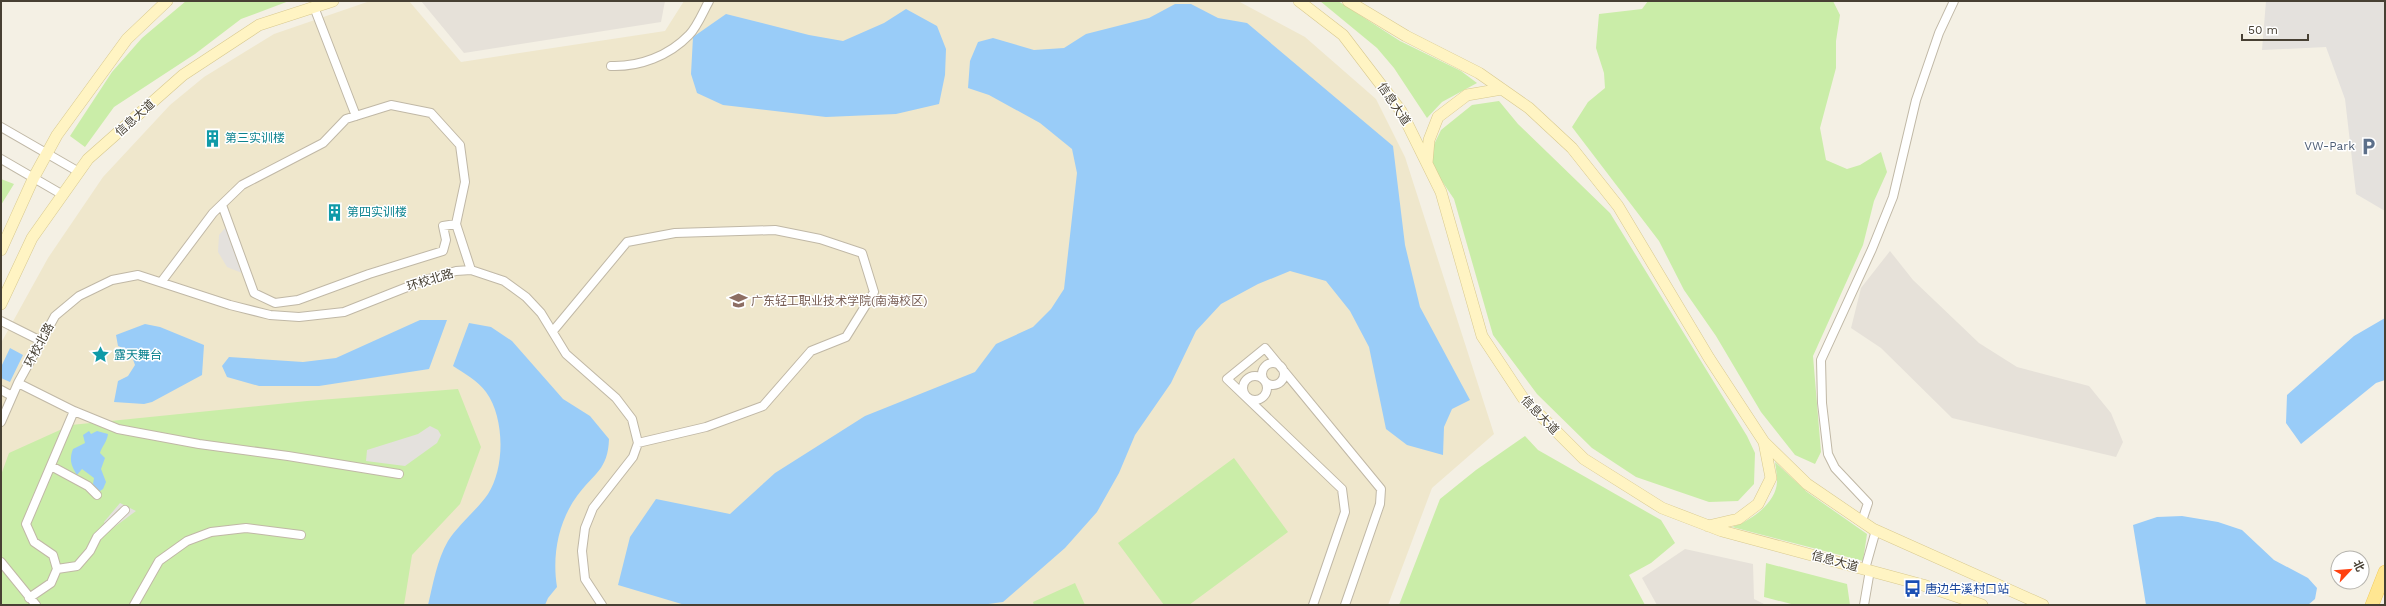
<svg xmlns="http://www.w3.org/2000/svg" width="2386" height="606" font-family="'Work Sans','Noto Sans SC',sans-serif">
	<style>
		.industrial { fill: #e6e1d9 }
		.education { fill: #efe7cc }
		.green { fill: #caeda8 }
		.parking { fill: #e4e1dd }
		.water { fill: #99ccf8 }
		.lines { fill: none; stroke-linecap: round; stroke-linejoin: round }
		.street-casing { stroke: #c0b8a6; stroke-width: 10 }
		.secondary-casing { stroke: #d8c98f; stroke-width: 12 }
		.primary-casing { stroke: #f0ca56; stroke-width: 14 }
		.street { stroke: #fff; stroke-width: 8 }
		.secondary { stroke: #fff4c3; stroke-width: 11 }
		.primary { stroke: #ffe692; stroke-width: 13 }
		.labels { text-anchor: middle; stroke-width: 3; stroke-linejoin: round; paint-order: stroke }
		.street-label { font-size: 12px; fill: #474033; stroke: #fff }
		.culture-label { font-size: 12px; fill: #0d838f; stroke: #fff; text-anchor: start }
		.service-label { font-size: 12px; fill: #4e5e75; stroke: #fff; text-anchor: end }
		.education-label { font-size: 12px; fill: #785e54; stroke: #fff; text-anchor: start }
		.transit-label { font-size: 12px; fill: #164399; stroke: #fff; text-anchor: start }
	</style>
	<rect width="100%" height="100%" fill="#f4f0e4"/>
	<path class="industrial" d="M421,1h244l-4,21 -197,31z
		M1890,251l23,29 66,63 38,24 72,19 22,27 12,29 -7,15 -164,-39 -71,-70 -30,-20 10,-40z
		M1685,549l68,15 1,35 12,6h-109l-15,-27z"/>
	<path class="education" d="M370,1h39l52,61 204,-31 19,-30h554l67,36 71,62 29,58 89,277 -62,54 -44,117h-1387v-262l47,-85 55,-81 67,-72 34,-28 70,-43z"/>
	<path class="green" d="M186,1h103l-48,18 -46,35 -81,53 -29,40 -15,-11 42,-64 30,-34z
		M1320,1h18l62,40 61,30 16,12 -35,19 -15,16 -33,-50 -17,-20z
		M1648,1h185l7,14 -4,26v27l-16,60 6,32 21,9 13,-4 21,-13 6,20 -13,29 -11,44 -50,111 8,96 -6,12 -20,-9 -34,-43 -45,-76 -32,-46 -25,-49 -87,-114 16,-25 17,-14 -1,-15 -8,-25 3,-34 43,-5z
		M1499,101l19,23 92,89 137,223 8,17 -1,31 -16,17 -29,1 -73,-25 -44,-29 -55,-54 -44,-59 -39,-136 -27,-40 14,-29 31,-25z
		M1,179l13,5 -13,21z
		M458,389l23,58 -21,57 -48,51 -8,50h-403v-130l8,-22 62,-28 236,-24z
		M1525,436l13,14 123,70 14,23 -24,20 -22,12 16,30h-246l41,-106 36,-29z
		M1234,458l54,74 -99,73h-25l-46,-62z
		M1775,462l32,30 60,42 -4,27 -131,-34c19,-6 44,-24 45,-45 0,-7 -1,-13 -2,-20z
		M1766,563l81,21 3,21h-55l-31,-8z
		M1075,583l10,22h-51l-1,-3z"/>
	<path class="parking" d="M2266,1h119v210l-29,-17 -11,-95 -19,-52 -64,3z
		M227,226l15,47 -15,-6 -9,-15 1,-17z
		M430,426l8,4 3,5 -4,8 -32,23 -39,-5 1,-11 51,-16z
		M120,503l16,8 -27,20 -5,-9z"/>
	<path class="water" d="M1175,4h16l27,14 29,5 146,123 12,99 15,62 50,93 -18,9 -8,18 -1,28 -36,-10 -21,-16 -17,-82 -19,-36 -24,-30 -36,-10 -32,13 -37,20 -25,27 -25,52 -36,52 -16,38 -22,39 -32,36 -62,54 -22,3h-296l-67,-20 12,-48 26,-38 74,15 45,-41 90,-57 110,-44 21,-28 37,-17 18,-18 13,-20 13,-116 -5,-24 -32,-26 -51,-28 -21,-7 2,-27 8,-19 15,-4 41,12 30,-2 22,-14 63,-16z
		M906,9l31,17 9,23 -1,26 -6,29 -43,10 -70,3 -103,-12 -26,-12 -6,-19 2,-37 33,-23 83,21 34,6 41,-18z
		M2385,318v62l-9,3 -75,61 -15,-21 1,-28 67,-59z
		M420,320h27l-18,49 -110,17h-60l-32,-9 -5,-11 7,-9 74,5 33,-4z
		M469,323l22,4 21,14 51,58 27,17 19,23c-1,31 -15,34 -32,57 -19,26 -25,60 -20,91l-9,11 -3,7h-117c5,-21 9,-45 20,-64 11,-17 28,-30 40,-47 17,-26 17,-76 -2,-102 -8,-11 -22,-19 -33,-26z
		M145,324l15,3 44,18 -2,30 -50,27 -8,2 -30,-2 4,-21 10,-5 7,-11 -5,-14 -12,-5 -2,-11z
		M10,348l13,7 -13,27 -9,-4v-11z
		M89,431l2,3 6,-3 11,3c-1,8 -6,12 -8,19l5,5 -4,11 5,13 -3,7 -3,2 -5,-1 -2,-6 1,-6 -12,-9 -5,6c-6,-10 -8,-15 -4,-26l12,-6 -2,-8z
		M2182,516l36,6 24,8 32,30 34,18 9,10 -2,11 -7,6h-162l-13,-80 24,-8z"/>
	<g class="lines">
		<defs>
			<path id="street" d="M314,7l42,109
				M611,66c28,1 58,-10 78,-31 8,-8 14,-23 20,-34
				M1,127l78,45
				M1,159l62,36
				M222,205l32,88 21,10 23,-3 71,-26 74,-23 3,-11 -3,-14 13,-2
				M162,281l51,-68 29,-28 81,-42 23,-24 45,-14 40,8 29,32 5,37 -9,42 15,46
				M1,321l40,20
				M553,331l74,-89 48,-9 100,-3 45,9 42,14 12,39 -28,45 -35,14 -48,55 -57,21 -68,16
				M1262 374a11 11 0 1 1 22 0a11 11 0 1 1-22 0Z
				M1243 388a12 12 0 1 1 24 0a12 12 0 1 1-24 0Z
				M18,383l56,28 44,18 81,15 89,12 111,18
				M1,390l11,6
				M1,422l17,-39 37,-67 24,-20 33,-16 26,-5 92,30 40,10 29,2 45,-5 81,-32 31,-9 15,-1 33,11 22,16 15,16 25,41 50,44 16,21 6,24 -5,14 -40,51 -8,20 -3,23 3,28 17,26
				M51,466l37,20 9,9
				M1862,521l6,-18 -33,-35 -7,-14 -6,-51 -1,-43 51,-111 21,-52 23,-97 23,-67 15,-32
				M1,562l35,43
				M57,569l20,-3 13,-15 7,-14 28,-27
				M1865,569l11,-39
				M29,598l22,-15 6,-14 -4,-14 -19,-13 -8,-18 48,-113
				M134,605l25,-44 28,-20 24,-9 35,-4 55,7
				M1313,605l32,-93 -3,-23 -115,-110 38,-31 116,141 -1,15 -35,101
				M1864,605l6,-35"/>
			<path id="secondary" d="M1299,1l44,34 58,76 40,81 41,144 41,62 61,61 78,49 60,23 201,54 59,20
				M1348,1l58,35 73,37 50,35 43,40 46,58 91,152 55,84 43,42 66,45 170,76
				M1427,163l2,-23 9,-23 29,-22 35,-6
				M1,250l33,-73 23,-42 70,-96 40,-38
				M1,304l31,-66 56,-79 95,-84 76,-50 74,-24
				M1708,526l30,-7 20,-15 13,-26 -7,-36"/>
			<path id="primary" d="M2372,605l13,-33"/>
		</defs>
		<use href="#street" class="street-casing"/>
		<use href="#secondary" class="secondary-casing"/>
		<use href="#primary" class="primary-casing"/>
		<use href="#street" class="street"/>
		<use href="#secondary" class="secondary"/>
		<use href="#primary" class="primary"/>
	</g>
	<defs>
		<symbol id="building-bare" viewBox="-9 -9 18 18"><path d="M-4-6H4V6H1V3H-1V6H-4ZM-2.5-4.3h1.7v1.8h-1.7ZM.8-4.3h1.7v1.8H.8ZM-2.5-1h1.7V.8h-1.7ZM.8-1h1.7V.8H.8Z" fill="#0f9aa8" stroke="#fff" stroke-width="2.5" paint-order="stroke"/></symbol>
		<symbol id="parking-bare" viewBox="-9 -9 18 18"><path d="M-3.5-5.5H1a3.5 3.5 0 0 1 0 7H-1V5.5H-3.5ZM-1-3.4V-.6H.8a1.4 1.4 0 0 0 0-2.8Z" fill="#5c6f8a" stroke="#fff" stroke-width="2.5" paint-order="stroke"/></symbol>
		<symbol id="university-bare" viewBox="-9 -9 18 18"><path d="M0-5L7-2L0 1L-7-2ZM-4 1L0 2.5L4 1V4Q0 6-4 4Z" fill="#8d6e63" stroke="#fff" stroke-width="2.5" paint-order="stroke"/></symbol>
		<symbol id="sight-bare" viewBox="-9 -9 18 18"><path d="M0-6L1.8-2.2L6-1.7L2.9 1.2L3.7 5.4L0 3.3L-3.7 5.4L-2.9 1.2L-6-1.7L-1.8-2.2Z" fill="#0f9aa8" stroke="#fff" stroke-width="2.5" paint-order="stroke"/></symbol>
		<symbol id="bus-bare" viewBox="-9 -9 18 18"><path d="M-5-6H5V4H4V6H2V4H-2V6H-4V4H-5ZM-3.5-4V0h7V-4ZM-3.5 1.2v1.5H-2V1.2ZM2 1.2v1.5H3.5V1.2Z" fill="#1a4fb4" stroke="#fff" stroke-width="2.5" paint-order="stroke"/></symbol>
	</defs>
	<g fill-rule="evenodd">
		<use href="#building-bare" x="200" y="126" width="25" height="25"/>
		<use href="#parking-bare" x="2356" y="134" width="25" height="25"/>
		<use href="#building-bare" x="322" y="200" width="25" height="25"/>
		<use href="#university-bare" x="726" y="288" width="25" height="25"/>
		<use href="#sight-bare" x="88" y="342" width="25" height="25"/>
		<use href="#bus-bare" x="1900" y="576" width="25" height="25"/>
	</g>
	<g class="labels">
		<g class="street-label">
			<text transform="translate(1394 104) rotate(56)" y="4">信息大道</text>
			<text transform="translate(135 118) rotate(-42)" y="4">信息大道</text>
			<text transform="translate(430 280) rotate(-17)" y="4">环校北路</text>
			<text transform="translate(39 345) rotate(-62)" y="4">环校北路</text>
			<text transform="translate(1540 415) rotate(46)" y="4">信息大道</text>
			<text transform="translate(1835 561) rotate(15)" y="4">信息大道</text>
		</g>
		<g class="culture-label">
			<text x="225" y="142">第三实训楼</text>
			<text x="347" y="216">第四实训楼</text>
			<text x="114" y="359">露天舞台</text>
		</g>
		<g class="service-label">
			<text x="2355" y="150">VW-Park</text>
		</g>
		<g class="education-label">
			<text x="751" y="305">广东轻工职业技术学院(南海校区)</text>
		</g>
		<g class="transit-label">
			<text x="1925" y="593">唐边牛溪村口站</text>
		</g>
	</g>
	<rect width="2386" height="606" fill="none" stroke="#474033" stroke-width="4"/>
	<g transform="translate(2350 570) rotate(64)"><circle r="19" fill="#ffffff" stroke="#b5b3ad"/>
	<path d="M0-3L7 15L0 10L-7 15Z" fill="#ff4110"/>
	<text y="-6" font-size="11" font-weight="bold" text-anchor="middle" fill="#474033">北</text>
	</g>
	<path d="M2242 34v6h66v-6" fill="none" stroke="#474033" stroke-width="2"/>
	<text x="2248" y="34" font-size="12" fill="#474033" stroke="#ffffff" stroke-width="3" paint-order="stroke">50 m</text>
</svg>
